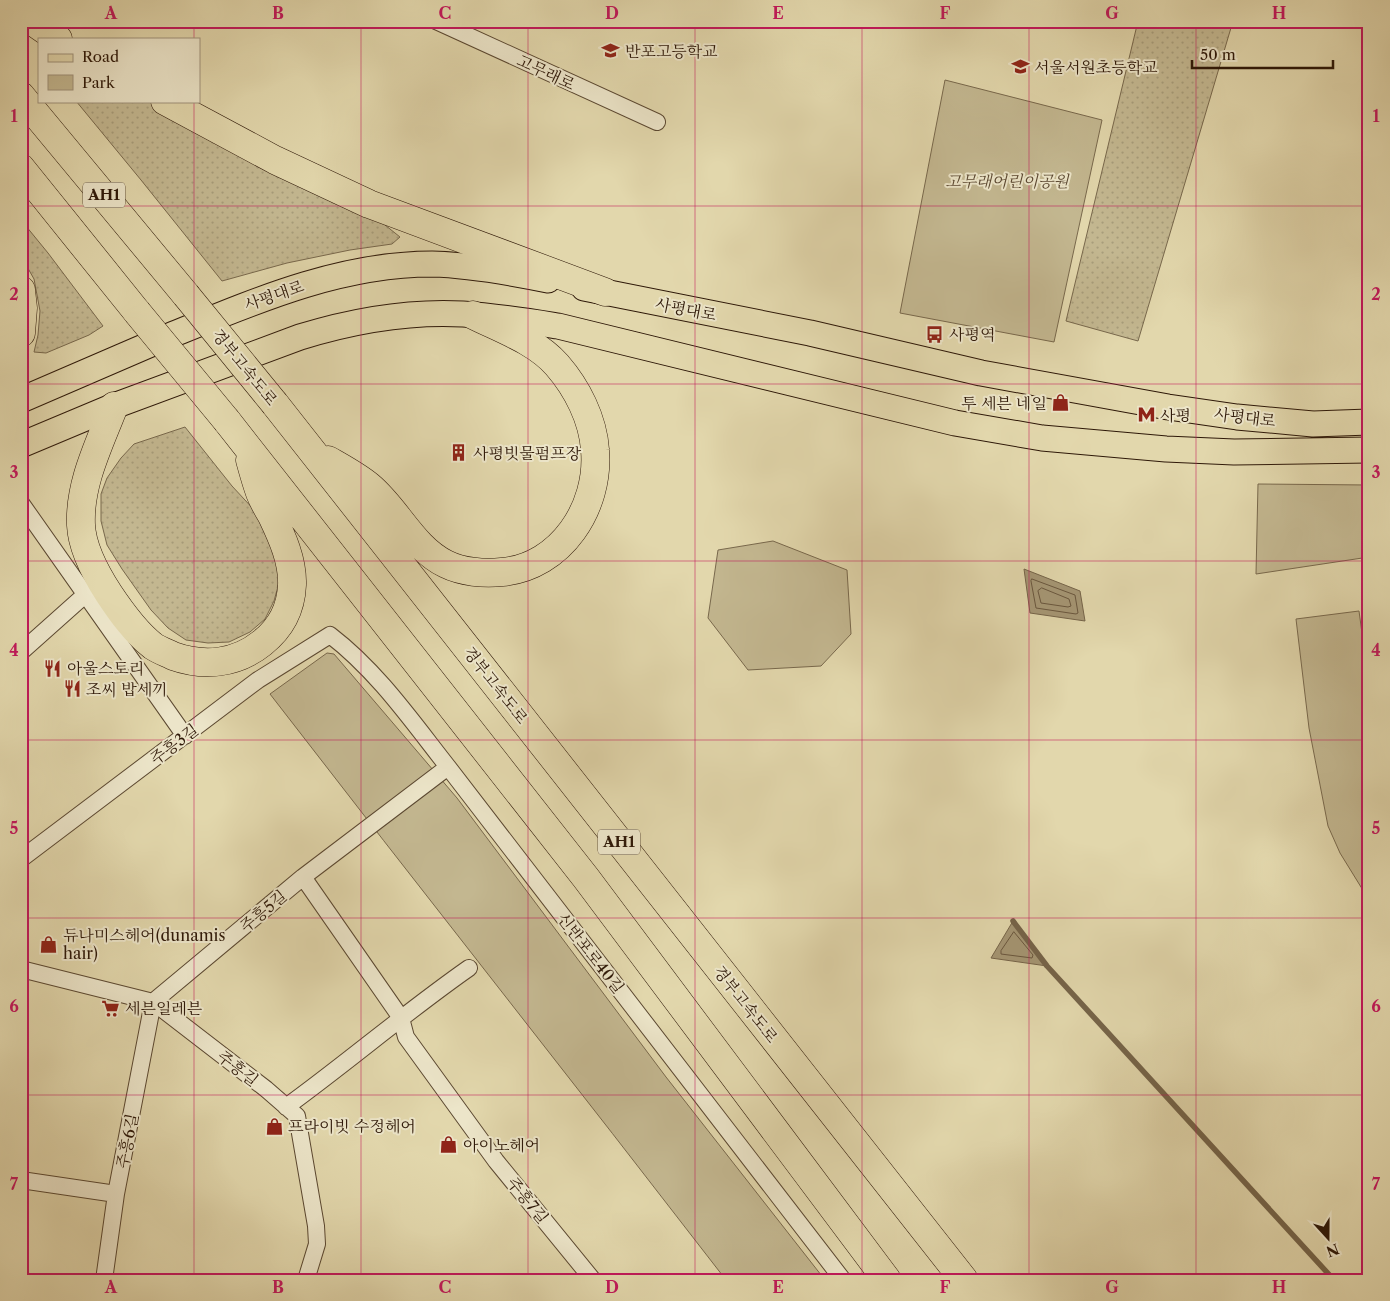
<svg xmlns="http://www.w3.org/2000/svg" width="1390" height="1301" font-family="'Libre Caslon Text','Noto Serif KR',serif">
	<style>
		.grass { fill: url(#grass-dots); stroke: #78684c }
		.park { fill: #c3b790; stroke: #78684c }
		.water { fill: #a59674; stroke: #756449 }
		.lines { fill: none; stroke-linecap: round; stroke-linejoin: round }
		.shore { stroke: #6a573e; stroke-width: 1 }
		.stream { stroke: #756449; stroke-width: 5.5 }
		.street-casing { stroke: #5b4831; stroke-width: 18 }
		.primary-casing { stroke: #2e1808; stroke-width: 27 }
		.highway-casing { stroke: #2e1808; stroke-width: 29 }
		.street { stroke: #ece5c9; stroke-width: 16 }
		.primary { stroke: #e2d7ac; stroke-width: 25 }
		.highway { stroke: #e2d7ac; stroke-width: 28 }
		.highway-bridge-casing { stroke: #2e1808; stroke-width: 29; stroke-linecap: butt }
		.highway-bridge { stroke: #e2d7ac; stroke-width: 28 }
		.grid { fill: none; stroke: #c2185b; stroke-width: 1; stroke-opacity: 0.55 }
		.labels { text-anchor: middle; stroke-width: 4; stroke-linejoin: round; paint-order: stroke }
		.shield { fill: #ece5c9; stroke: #675642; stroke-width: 1 }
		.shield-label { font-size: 15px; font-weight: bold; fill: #2e1808 }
		.poi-label { font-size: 16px; fill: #2e1808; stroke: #ece5c9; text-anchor: start }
		.street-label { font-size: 16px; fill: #2e1808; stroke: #ece5c9 }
		.park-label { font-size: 16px; font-style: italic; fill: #5b4831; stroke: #ece5c9 }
		.neatline { fill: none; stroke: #c2185b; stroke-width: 2 }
		.grid-label { font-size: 16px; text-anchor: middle; font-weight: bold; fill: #c2185b }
	</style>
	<defs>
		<pattern id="grass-dots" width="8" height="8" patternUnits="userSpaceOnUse" patternTransform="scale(1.25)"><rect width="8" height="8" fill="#c3b790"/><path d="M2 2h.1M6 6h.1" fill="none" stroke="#a89d7b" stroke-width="1.8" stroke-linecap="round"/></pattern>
	</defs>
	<rect width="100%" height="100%" fill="#e2d7ac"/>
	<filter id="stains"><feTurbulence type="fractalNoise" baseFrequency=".004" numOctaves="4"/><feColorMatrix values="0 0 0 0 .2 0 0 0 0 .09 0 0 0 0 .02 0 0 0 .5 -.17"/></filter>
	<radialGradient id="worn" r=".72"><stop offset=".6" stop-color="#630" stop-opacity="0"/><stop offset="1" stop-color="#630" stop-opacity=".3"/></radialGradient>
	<path class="grass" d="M1138,21h95l-95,320 -72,-20z
		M76,101h77l217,112 30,24 -8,7 -42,6 -63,13 -65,18 -81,-101z
		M21,220l27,33 55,73 -14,9 -43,18 -12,-1 4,-17 2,-24 -6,-32 -13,-23z
		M185,427l47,59 25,27 16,23 7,43 -6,22 -9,18 -15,13 -21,10 -21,1 -22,-3 -18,-12 -17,-18 -29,-41 -15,-24 -6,-24v-27l6,-16 14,-20 13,-14z"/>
	<path class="park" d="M945,80l157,40 -48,222 -154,-29z
		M1258,484l111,1v72l-113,17z
		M773,541l74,29 4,64 -30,32 -73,4 -40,-52 10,-68z
		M1359,611l10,74v215l-29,-47 -12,-27 -19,-98 -13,-109z
		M327,653l7,1 123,144 209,279 159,203h-99c-151,-196 -305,-390 -456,-586z"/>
	<path class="water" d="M1024,569l56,22 5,30 -55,-8z
		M1013,921l34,45 -56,-8z"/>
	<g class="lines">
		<path class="shore" d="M1032,579l43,16 3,18 -2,1 -40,-6 -5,-27z
			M1042,588l27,11 2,7 -3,1 -27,-4 -3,-12z
			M1014,932l19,23 -1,3 -31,-4v-3z"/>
		<path class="stream" d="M1013,921l34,45 287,314"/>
		<defs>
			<path id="street" d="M436,21l221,101
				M21,503l164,233
				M21,652l65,-58
				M21,859l237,-179 72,-45c47,36 81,85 118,132l395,513
				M303,877l98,141 5,19 90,124 97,119
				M21,969l132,33 113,87 31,27 19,110 1,18 -11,36
				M286,1107c62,-45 120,-95 183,-139
				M21,1180l95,14
				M21,1279l3,1
				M104,1280l12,-86 37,-192 150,-125 145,-110"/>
			<path id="primary" d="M584,288l226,45 171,40 187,34 69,10 76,7 56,-2
				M21,400c51,-22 102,-44 153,-66 83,-34 167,-70 258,-70 39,1 77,8 116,16
				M21,445l93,-39 186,-69c52,-16 108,-26 163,-23 32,2 63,7 95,12l397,97 87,15 124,11 68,3 135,-2"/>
			<path id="highway" d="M32,21l26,18
				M21,96l165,199
				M165,101l110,59 94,44 236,88
				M21,168l116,144
				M21,290l2,18 -2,25
				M275,404l689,876
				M114,406c-14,37 -35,77 -33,119 1,24 15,49 28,69 12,18 26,38 44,52 6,4 14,7 20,10 31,11 63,8 89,-13 19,-15 29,-34 30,-58 1,-24 -10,-48 -20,-69 -4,-7 -9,-15 -12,-23 -4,-11 -7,-22 -10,-33
				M227,421l359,457 301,402
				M328,460c14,8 29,16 41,26 28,23 44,62 77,78 16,8 38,10 56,8 59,-5 98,-65 93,-122 -2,-31 -18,-62 -38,-85 -21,-24 -56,-36 -84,-50"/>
		</defs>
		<use href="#street" class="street-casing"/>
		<use href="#primary" class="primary-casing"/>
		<use href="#highway" class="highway-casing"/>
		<use href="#street" class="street"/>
		<use href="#primary" class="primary"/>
		<use href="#highway" class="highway"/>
		<defs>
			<path id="highway-bridge" d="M186,295l89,109
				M137,312l90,109"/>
		</defs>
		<use href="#highway-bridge" class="highway-bridge-casing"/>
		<use href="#highway-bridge" class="highway-bridge"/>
	</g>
	<path class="grid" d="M194,21v18M361,21v1259M528,21v1259M695,21v1259M862,21v1259M1029,21v1259M1196,21v1259M194,101v1179M21,206h1348M21,384h1348M21,561h1348M21,740h1348M21,918h1348M21,1095h1348"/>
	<defs>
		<symbol id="school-bare" viewBox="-9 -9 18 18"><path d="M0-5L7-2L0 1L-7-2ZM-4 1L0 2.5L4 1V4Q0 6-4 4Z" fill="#8f2418" stroke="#ece5c9" stroke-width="2.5" paint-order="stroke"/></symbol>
		<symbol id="bus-bare" viewBox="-9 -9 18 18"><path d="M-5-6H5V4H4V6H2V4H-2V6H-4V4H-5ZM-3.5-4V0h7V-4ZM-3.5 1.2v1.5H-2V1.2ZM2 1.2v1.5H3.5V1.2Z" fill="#8f2418" stroke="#ece5c9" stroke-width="2.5" paint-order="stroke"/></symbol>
		<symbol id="shop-bare" viewBox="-9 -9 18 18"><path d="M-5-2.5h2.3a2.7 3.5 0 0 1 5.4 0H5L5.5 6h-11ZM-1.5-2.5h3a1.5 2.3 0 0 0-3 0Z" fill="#8f2418" stroke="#ece5c9" stroke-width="2.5" paint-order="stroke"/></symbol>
		<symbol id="metro-bare" viewBox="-9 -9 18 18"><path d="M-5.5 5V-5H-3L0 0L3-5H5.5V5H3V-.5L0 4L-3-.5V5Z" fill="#8f2418" stroke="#ece5c9" stroke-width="2.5" paint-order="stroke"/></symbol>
		<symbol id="building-bare" viewBox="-9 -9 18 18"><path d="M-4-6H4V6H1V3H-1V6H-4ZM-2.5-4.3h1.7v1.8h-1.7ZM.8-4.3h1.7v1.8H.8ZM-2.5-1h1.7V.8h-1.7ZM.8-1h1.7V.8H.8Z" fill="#8f2418" stroke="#ece5c9" stroke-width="2.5" paint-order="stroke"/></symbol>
		<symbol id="restaurant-bare" viewBox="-9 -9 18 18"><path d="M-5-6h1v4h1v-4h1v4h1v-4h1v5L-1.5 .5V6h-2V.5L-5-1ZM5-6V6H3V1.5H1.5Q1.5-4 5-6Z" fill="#8f2418" stroke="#ece5c9" stroke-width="2.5" paint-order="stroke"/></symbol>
		<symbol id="supermarket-bare" viewBox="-9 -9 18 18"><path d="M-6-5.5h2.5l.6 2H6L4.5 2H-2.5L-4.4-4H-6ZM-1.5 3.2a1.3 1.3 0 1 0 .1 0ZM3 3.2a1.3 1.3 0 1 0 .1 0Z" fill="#8f2418" stroke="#ece5c9" stroke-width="2.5" paint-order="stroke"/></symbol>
	</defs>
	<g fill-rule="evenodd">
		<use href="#school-bare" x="598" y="38" width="25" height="25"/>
		<use href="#school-bare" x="1008" y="54" width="25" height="25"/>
		<use href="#bus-bare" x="922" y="322" width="25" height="25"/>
		<use href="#shop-bare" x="1048" y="390" width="25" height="25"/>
		<use href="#metro-bare" x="1134" y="402" width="25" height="25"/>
		<use href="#building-bare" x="446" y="440" width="25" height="25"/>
		<use href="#restaurant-bare" x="40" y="656" width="25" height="25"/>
		<use href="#restaurant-bare" x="60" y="676" width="25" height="25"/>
		<use href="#shop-bare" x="36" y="932" width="25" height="25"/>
		<use href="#supermarket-bare" x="98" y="996" width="25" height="25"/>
		<use href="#shop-bare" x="262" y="1114" width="25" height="25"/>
		<use href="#shop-bare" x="436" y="1132" width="25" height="25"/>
	</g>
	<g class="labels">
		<g class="shield">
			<rect x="83" y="182.5" width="42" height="25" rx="4"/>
			<rect x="598" y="829.5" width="42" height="25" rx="4"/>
		</g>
		<g class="shield-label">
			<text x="104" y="200">AH1</text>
			<text x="619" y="847">AH1</text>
		</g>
		<g class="poi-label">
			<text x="625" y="57">반포고등학교</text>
			<text x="1034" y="73">서울서원초등학교</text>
			<text x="949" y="340">사평역</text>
			<text x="1047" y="409" text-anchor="end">투 세븐 네일</text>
			<text x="1160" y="421">사평</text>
			<text x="473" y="459">사평빗물펌프장</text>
			<text x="67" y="674">아울스토리</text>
			<text x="86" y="695">조씨 밥세끼</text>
			<text x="63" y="941">듀나미스헤어(dunamis<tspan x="63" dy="18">hair)</tspan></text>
			<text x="125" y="1014">세븐일레븐</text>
			<text x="288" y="1132">프라이빗 수정헤어</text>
			<text x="463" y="1151">아이노헤어</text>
		</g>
		<g class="street-label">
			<text transform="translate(546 72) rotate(25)" y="6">고무래로</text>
			<text transform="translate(274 295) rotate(-19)" y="6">사평대로</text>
			<text transform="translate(686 309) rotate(11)" y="6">사평대로</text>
			<text transform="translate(245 367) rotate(51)" y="6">경부고속도로</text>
			<text transform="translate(1245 417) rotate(7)" y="6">사평대로</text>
			<text transform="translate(496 685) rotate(52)" y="6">경부고속도로</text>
			<text transform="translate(174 744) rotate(-37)" y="6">주흥3길</text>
			<text transform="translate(263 911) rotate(-40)" y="6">주흥5길</text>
			<text transform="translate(591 953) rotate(52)" y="6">신반포로40길</text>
			<text transform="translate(746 1004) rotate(52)" y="6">경부고속도로</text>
			<text transform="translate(238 1068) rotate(38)" y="6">주흥길</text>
			<text transform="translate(127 1141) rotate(-79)" y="6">주흥6길</text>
			<text transform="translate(528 1200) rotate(51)" y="6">주흥7길</text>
		</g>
		<g class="park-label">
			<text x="1007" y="187">고무래어린이공원</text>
		</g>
	</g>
	<rect width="1390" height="1301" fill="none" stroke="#e2d7ac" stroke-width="55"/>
	<rect x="38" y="38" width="162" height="65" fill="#ece5c9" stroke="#a0937c"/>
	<rect x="48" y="54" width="25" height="8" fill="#e2d7ac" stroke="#a0937c"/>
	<text x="82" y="62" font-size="15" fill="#2e1808">Road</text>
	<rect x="48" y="75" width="25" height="15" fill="#c3b790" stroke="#a0937c"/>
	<text x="82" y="88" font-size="15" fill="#2e1808">Park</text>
	<g transform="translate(1328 1238) rotate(159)" stroke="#ece5c9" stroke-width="4" paint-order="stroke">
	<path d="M0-4L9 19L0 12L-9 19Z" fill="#2e1808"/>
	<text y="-8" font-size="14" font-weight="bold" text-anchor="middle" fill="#2e1808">N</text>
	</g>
	<path d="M1192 60v8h141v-8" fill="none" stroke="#2e1808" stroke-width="2.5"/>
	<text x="1200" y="60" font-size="15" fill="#2e1808" stroke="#ece5c9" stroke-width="4" paint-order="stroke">50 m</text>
	<rect x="28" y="28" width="1334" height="1246" class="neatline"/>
	<g class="grid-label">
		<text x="111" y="19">A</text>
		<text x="278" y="19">B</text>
		<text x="445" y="19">C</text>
		<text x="612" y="19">D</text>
		<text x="778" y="19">E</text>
		<text x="945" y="19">F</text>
		<text x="1112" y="19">G</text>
		<text x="1279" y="19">H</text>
		<text x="14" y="122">1</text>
		<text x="1376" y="122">1</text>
		<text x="14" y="300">2</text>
		<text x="1376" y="300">2</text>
		<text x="14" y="478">3</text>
		<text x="1376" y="478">3</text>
		<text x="14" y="656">4</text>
		<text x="1376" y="656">4</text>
		<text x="14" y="834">5</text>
		<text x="1376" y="834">5</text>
		<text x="14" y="1012">6</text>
		<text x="1376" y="1012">6</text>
		<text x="14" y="1190">7</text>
		<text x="1376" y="1190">7</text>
		<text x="111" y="1293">A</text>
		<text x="278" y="1293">B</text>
		<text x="445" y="1293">C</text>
		<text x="612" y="1293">D</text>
		<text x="778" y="1293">E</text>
		<text x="945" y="1293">F</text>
		<text x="1112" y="1293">G</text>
		<text x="1279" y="1293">H</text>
	</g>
	<rect width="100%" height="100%" filter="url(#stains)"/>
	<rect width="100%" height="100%" fill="url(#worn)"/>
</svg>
